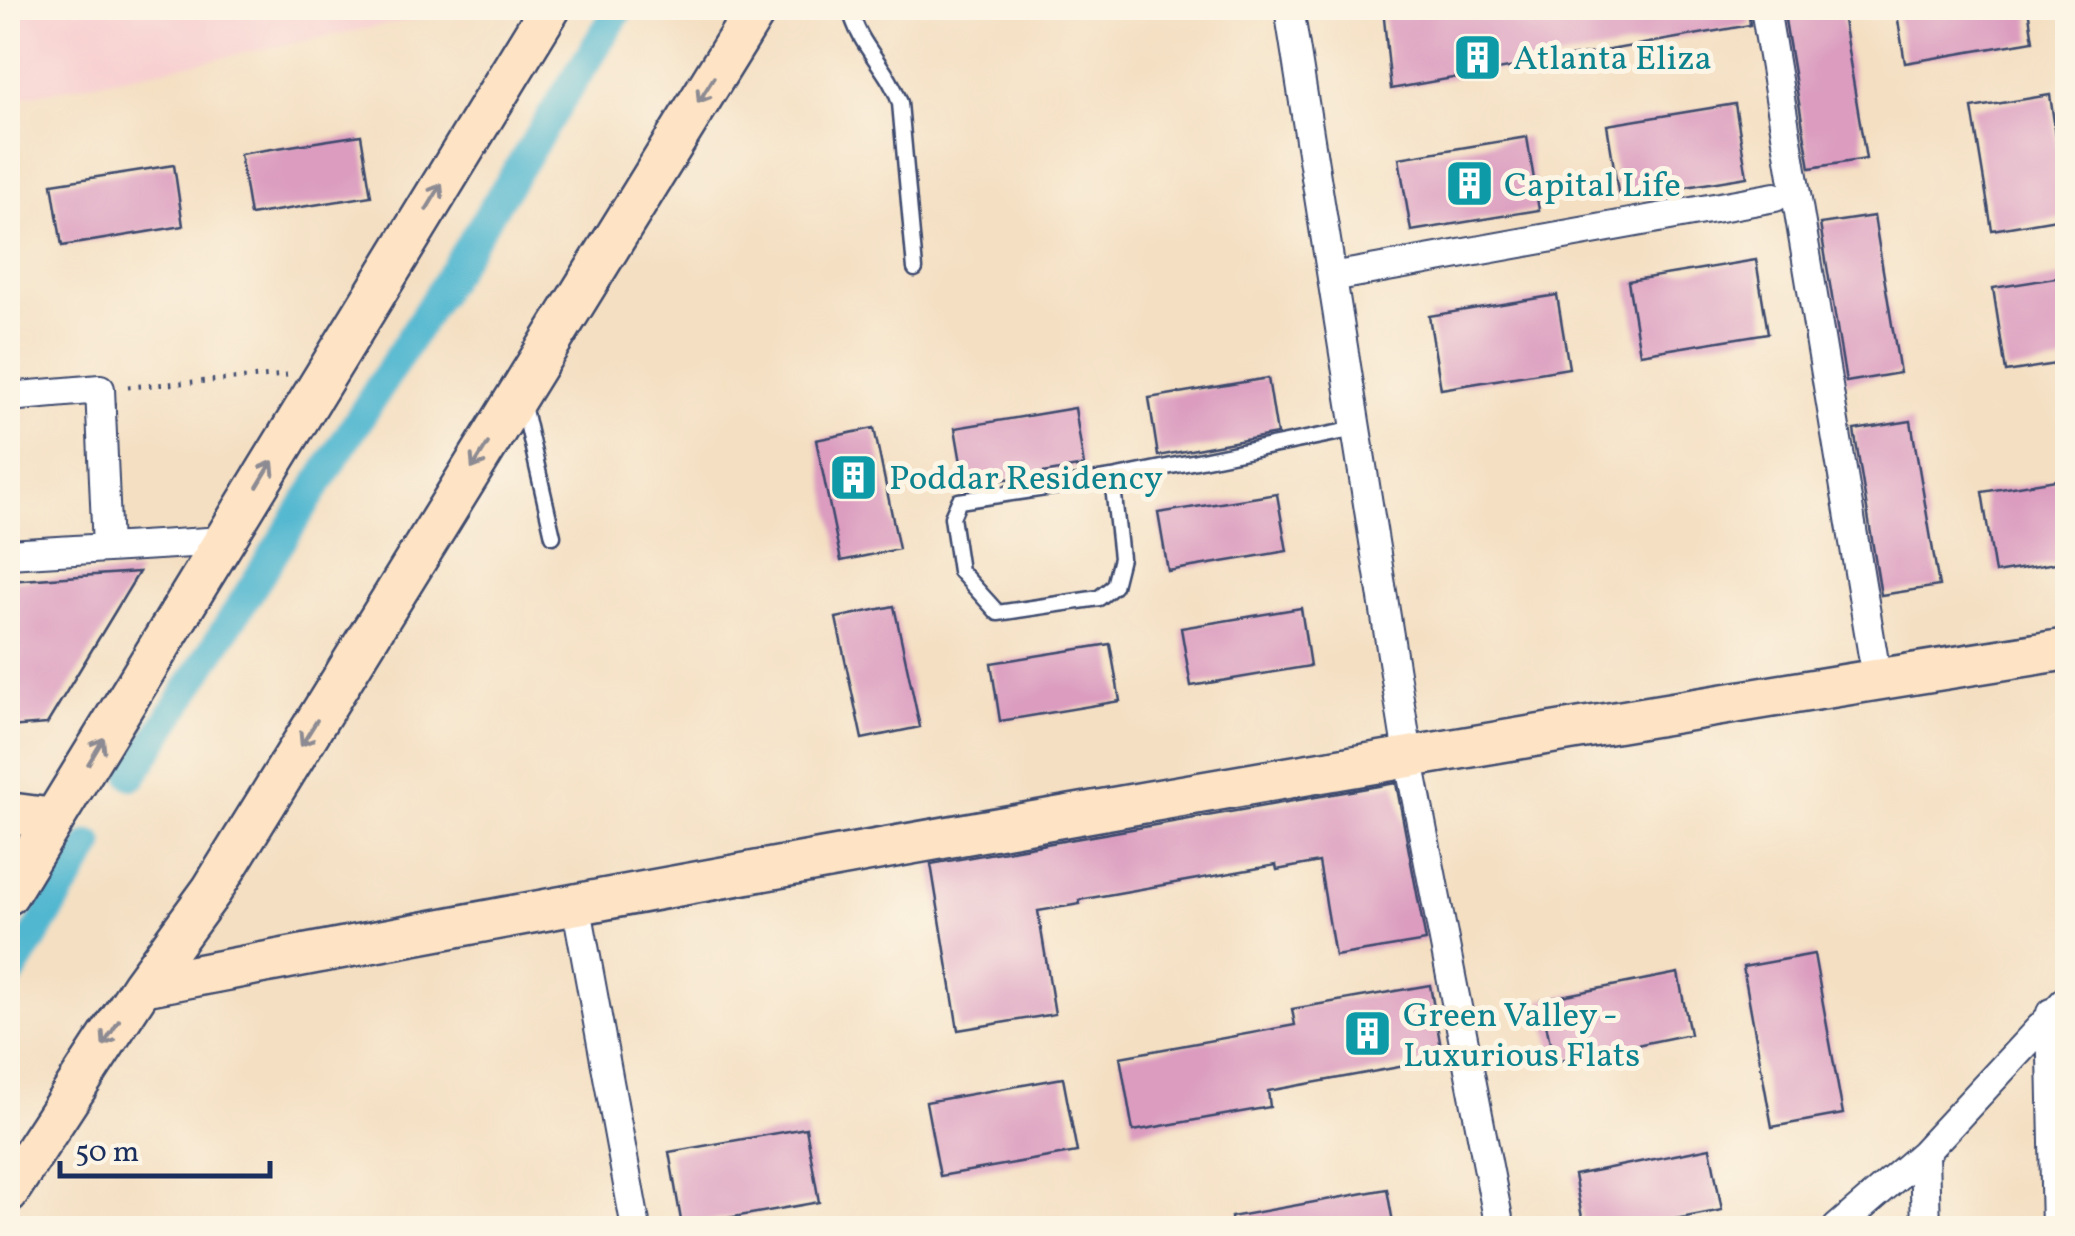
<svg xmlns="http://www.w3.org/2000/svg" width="2075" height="1236" font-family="Vollkorn,serif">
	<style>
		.built { fill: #f7cfd0 }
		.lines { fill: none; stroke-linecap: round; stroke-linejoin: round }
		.canal { stroke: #51b7d0; stroke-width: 30 }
		.building { fill: #db9cbf }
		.lane-casing { stroke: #3c496d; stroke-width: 19 }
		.street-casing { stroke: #3c496d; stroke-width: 32 }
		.secondary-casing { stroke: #3c496d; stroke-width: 45 }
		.path { stroke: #3c496d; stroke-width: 5; stroke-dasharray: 2.5 8; stroke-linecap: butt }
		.lane { stroke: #fff; stroke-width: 14 }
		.street { stroke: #fff; stroke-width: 28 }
		.secondary { stroke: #fee4c5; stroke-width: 40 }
		.oneway { stroke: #8c8a92 }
		.labels { text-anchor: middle; stroke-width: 10; stroke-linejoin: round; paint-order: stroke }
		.culture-label { font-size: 35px; fill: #0d838f; stroke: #fcf5e5; text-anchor: start }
	</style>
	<rect width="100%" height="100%" fill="#fcf5e5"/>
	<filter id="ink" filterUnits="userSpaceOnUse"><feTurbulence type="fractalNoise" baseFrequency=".01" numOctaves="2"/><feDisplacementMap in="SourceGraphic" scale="20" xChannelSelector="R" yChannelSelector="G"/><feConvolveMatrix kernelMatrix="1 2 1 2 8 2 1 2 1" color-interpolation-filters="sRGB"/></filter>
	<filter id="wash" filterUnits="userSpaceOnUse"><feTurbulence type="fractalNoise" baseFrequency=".0048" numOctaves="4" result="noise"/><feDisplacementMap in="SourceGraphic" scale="40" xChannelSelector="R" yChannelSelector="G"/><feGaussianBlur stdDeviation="2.25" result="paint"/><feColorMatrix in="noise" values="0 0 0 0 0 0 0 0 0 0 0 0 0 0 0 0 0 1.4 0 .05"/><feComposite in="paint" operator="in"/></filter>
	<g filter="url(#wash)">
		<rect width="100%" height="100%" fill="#f4dfc2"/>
		<path class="built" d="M8,8h464l-464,92z"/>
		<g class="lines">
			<path class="canal" d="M133,775l487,-767
				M8,979l82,-134"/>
		</g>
		<g id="blocks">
			<path class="building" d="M1383,8h365l2,17 -359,64z
				M1783,8h58l25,151 -56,9z
				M1896,8h132l5,33 -128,22z
				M2050,95l18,122 -76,13 -20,-122z
				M1735,104l12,73 -128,21 -12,-73z
				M361,135l10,61 -121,19 -10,-61z
				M1527,137l12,73 -128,21 -12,-73z
				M174,165l9,61 -121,20 -10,-62z
				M1874,216l26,157 -54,9 -26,-158z
				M1756,260l12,73 -128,21 -12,-73z
				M2068,276v86l-62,10 -13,-84z
				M1557,295l12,73 -128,21 -12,-73z
				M1268,378l9,56 -119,22 -9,-58z
				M1075,408l9,58 -119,20 -10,-58z
				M1911,421l28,165 -58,9 -27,-165z
				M874,428l25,121 -58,12 -25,-121z
				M2068,478v83l-73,12 -13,-81z
				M1277,494l10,57 -119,20 -10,-58z
				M139,572l-92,152 -39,3v-146z
				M894,606l26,121 -58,12 -26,-121z
				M1301,608l9,58 -119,20 -10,-58z
				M1110,644l10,57 -120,20 -9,-58z
				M1396,783l30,158 -91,15 -16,-94 -42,8 -1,-5 -197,35 1,4 -42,7 17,103 -97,16 -27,-166z
				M1814,954l29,160 -71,13 -29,-160z
				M1678,973l12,61 -136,28 -13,-62z
				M1430,985l13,74 -175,32 2,16 -137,24 -13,-74 175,-32 -3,-16z
				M1063,1078l14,74 -137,24 -14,-74z
				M806,1128l13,74 -137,24 -13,-74z
				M1710,1148l12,62 -93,18h-45l-10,-53z
				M1387,1189l7,39h-162l-1,-11z"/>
		</g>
	</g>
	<g filter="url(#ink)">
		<use href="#blocks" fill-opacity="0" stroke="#3c496d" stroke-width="2.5"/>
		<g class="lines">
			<defs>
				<path id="lane" d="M850,8c8,38 38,59 50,95l15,166
					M523,405l30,131
					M1112,478l9,80 -7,28 -15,12 -101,15 -38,-42 -8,-54 7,-16 153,-23 244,-49"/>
				<path id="street" d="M1289,8l119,747 92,473
					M1765,8l112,672
					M1332,277l443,-80
					M8,397l92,-8 7,159
					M8,554l216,-13
					M576,903l60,325
					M2051,1013l5,215
					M1924,1153l2,75
					M1837,1228l87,-75 144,-155"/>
				<path id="secondary" d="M8,813l46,6
					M8,894l542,-886
					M142,986c640,-123 1282,-235 1926,-337
					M8,1192l134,-206 70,-96 545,-882"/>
			</defs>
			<use href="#lane" class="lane-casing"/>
			<use href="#street" class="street-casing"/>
			<use href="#secondary" class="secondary-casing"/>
			<path class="path" d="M128,387l159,-12"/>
			<use href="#lane" class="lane"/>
			<use href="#street" class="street"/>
			<use href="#secondary" class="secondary"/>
		</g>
		<defs><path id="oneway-shaft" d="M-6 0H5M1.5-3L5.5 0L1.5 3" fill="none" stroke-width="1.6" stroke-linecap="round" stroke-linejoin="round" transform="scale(2.5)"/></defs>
		<g class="oneway">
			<use href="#oneway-shaft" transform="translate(706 90) rotate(122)"/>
			<use href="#oneway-shaft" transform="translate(434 197) rotate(-59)"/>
			<use href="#oneway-shaft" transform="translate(480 456) rotate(122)"/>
			<use href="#oneway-shaft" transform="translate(265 474) rotate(-59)"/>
			<use href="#oneway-shaft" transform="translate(309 733) rotate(122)"/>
			<use href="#oneway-shaft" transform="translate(96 751) rotate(-59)"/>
			<use href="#oneway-shaft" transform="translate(111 1033) rotate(123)"/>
		</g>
	</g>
	<defs>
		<symbol id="building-square" viewBox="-11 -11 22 22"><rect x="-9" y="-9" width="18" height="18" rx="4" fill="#0f9aa8" stroke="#fcf5e5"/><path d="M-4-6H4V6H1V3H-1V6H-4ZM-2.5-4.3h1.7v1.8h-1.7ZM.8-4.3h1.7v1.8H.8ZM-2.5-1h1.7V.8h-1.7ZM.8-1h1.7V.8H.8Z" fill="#fff"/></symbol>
	</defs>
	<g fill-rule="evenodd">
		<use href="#building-square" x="1450" y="30" width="55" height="55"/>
		<use href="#building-square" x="1442" y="156" width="55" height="55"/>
		<use href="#building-square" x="826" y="450" width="55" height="55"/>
		<use href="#building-square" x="1340" y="1006" width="55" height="55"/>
	</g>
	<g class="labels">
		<g class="culture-label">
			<text x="1513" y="69">Atlanta Eliza</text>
			<text x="1504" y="196">Capital Life</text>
			<text x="889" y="489">Poddar Residency</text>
			<text x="1403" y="1026">Green Valley -<tspan x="1403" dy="40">Luxurious Flats</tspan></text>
		</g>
	</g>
	<rect width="2075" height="1236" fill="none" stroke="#fcf5e5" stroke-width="40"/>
	<path d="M60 1161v15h210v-15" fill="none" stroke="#1b2f5e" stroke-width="5"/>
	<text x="75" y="1161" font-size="30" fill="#1b2f5e" stroke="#fcf5e5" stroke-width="8" paint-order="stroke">50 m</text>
</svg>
